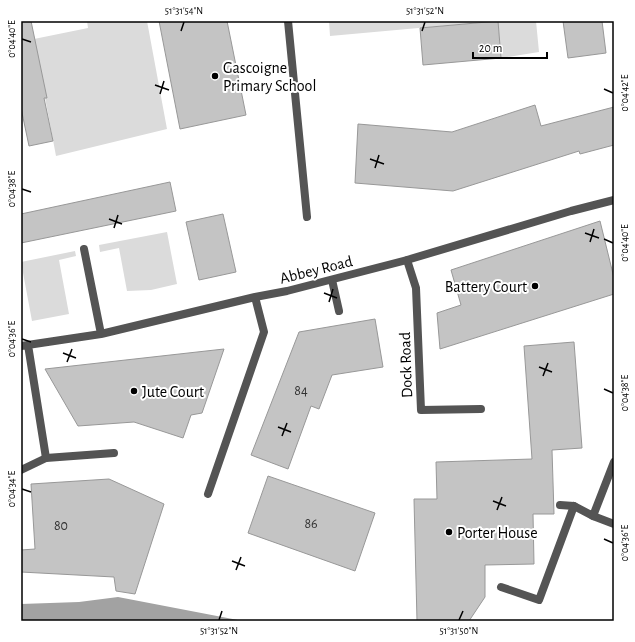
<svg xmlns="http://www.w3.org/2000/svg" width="635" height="642" font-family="'Alegreya Sans',sans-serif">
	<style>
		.green { fill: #dbdbdb }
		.water { fill: #a2a2a2 }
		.building { fill: #c4c4c4; stroke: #989898 }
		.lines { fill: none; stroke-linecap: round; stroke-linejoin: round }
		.service { stroke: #545454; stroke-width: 8 }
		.minor { stroke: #545454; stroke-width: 8 }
		.ticks { fill: none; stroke: #000; stroke-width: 1.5 }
		.poi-dot { fill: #000; stroke: #fff; stroke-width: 1.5 }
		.labels { text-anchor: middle; stroke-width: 4; stroke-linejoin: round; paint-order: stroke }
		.number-label { font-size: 14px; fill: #313131 }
		.poi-label { font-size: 16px; fill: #000; stroke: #fff; text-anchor: start }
		.street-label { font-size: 16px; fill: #000; stroke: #fff }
		.neatline { fill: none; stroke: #000; stroke-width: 1.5 }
		.ticks-label { font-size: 10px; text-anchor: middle; fill: #000 }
	</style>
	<rect width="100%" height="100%" fill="#fff"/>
	<path class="green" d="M87,21h60l20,108 -111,27 -22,-117 54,-11z
		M329,21h167l-166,15z
		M498,21h38l3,31 -38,6z
		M167,232l10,52 -26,6 -24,1 -8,-43 -19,4 -1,-7z
		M75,251l1,5 -17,4 10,54 -37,7 -11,-59z"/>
	<path class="water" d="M118,597l125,24h-222v-17l58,-2z"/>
	<path class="building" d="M21,21h10l16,77h-3l9,43 -24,5 -8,-38z
		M159,21h68l19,94 -66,14z
		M498,21l3,37 -78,7 -3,-37z
		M563,21h39l4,32 -38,5z
		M535,105l6,21 73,-19v38l-34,9 -1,-3 -126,40 -98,-8 3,-59 94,8z
		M170,182l6,29 -155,32v-29z
		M223,214l13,58 -37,8 -13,-58z
		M600,221l14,57v16l-174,55 -3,-36 24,-8 -10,-35z
		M375,319l8,48 -51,8 -13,34 -8,-3 -23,63 -37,-14 48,-123z
		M574,342l8,106 -30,2 2,64h-21l1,50 -49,1v32l-16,24h-52l-3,-122h23l-1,-37 96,-3 -8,-113z
		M224,349l-22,64 -11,2 -8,23 -49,-16 -56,4 -33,-57z
		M268,476l107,37 -20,58 -107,-38z
		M109,479l55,25 -29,90 -19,-3 -2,-14 -93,-5v-22l14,-1 -4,-65z"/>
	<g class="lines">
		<path class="service" d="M407,260l9,28 5,122 60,-1
			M332,280l7,31
			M21,470l25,-12
			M593,516l21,8
			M501,587l38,13 35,-94"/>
		<path class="minor" d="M288,21l19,196
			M84,249l17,85
			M28,345l18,113 68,-5
			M21,346l80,-12 154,-37 32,-6 120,-31 164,-49 43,-11
			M208,494l56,-162 -9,-35
			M560,505l14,1 19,10 21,-54"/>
	</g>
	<path class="ticks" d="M181,31l3,-9M422,31l3,-9M22,39l9,3M155,85l14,5M604,89l9,4M160,94l4,-13M370,159l14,5M375,168l4,-13M22,189l9,3M109,219l13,5M114,228l4,-13M585,233l14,5M604,239l9,4M590,242l4,-13M324,293l13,5M329,302l4,-13M22,339l9,3M63,353l13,5M67,362l5,-13M539,367l13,5M543,376l5,-13M604,389l9,4M278,427l13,5M282,436l5,-13M22,489l9,3M493,501l13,5M497,510l5,-13M604,539l9,4M232,561l13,5M236,570l5,-13M219,620l3,-9M459,620l4,-9"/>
	<g class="poi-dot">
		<circle cx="215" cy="76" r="4"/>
		<circle cx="535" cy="286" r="4"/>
		<circle cx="134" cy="391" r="4"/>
		<circle cx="449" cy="532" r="4"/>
	</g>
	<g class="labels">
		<g class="number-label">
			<text x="301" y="395">84</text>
			<text x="311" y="528">86</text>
			<text x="61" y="530">80</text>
		</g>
		<g class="poi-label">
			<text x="223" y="73">Gascoigne<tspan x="223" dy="18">Primary School</tspan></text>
			<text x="527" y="292" text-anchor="end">Battery Court</text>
			<text x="142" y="397">Jute Court</text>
			<text x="457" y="538">Porter House</text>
		</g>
		<g class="street-label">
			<text transform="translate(316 269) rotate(-14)" y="6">Abbey Road</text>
			<text transform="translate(405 365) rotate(-92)" y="6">Dock Road</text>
		</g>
	</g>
	<rect width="635" height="642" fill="none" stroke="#ffffff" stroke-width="44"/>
	<path d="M473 52v6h74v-6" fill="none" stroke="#000000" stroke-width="2"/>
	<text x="479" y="52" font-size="12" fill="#000000" stroke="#ffffff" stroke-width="3" paint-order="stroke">20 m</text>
	<rect x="22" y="22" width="591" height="598" class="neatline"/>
	<g class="ticks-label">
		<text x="184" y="14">51°31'54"N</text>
		<text x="425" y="14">51°31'52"N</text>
		<text transform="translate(11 39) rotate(-90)" y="4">0°04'40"E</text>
		<text transform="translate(624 93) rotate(-90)" y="4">0°04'42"E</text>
		<text transform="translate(11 189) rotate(-90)" y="4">0°04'38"E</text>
		<text transform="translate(624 243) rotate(-90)" y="4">0°04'40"E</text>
		<text transform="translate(11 339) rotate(-90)" y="4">0°04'36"E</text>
		<text transform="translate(624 393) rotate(-90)" y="4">0°04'38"E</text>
		<text transform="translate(11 489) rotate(-90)" y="4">0°04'34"E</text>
		<text transform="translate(624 543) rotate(-90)" y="4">0°04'36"E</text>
		<text x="219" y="634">51°31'52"N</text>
		<text x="459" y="634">51°31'50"N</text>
	</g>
</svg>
